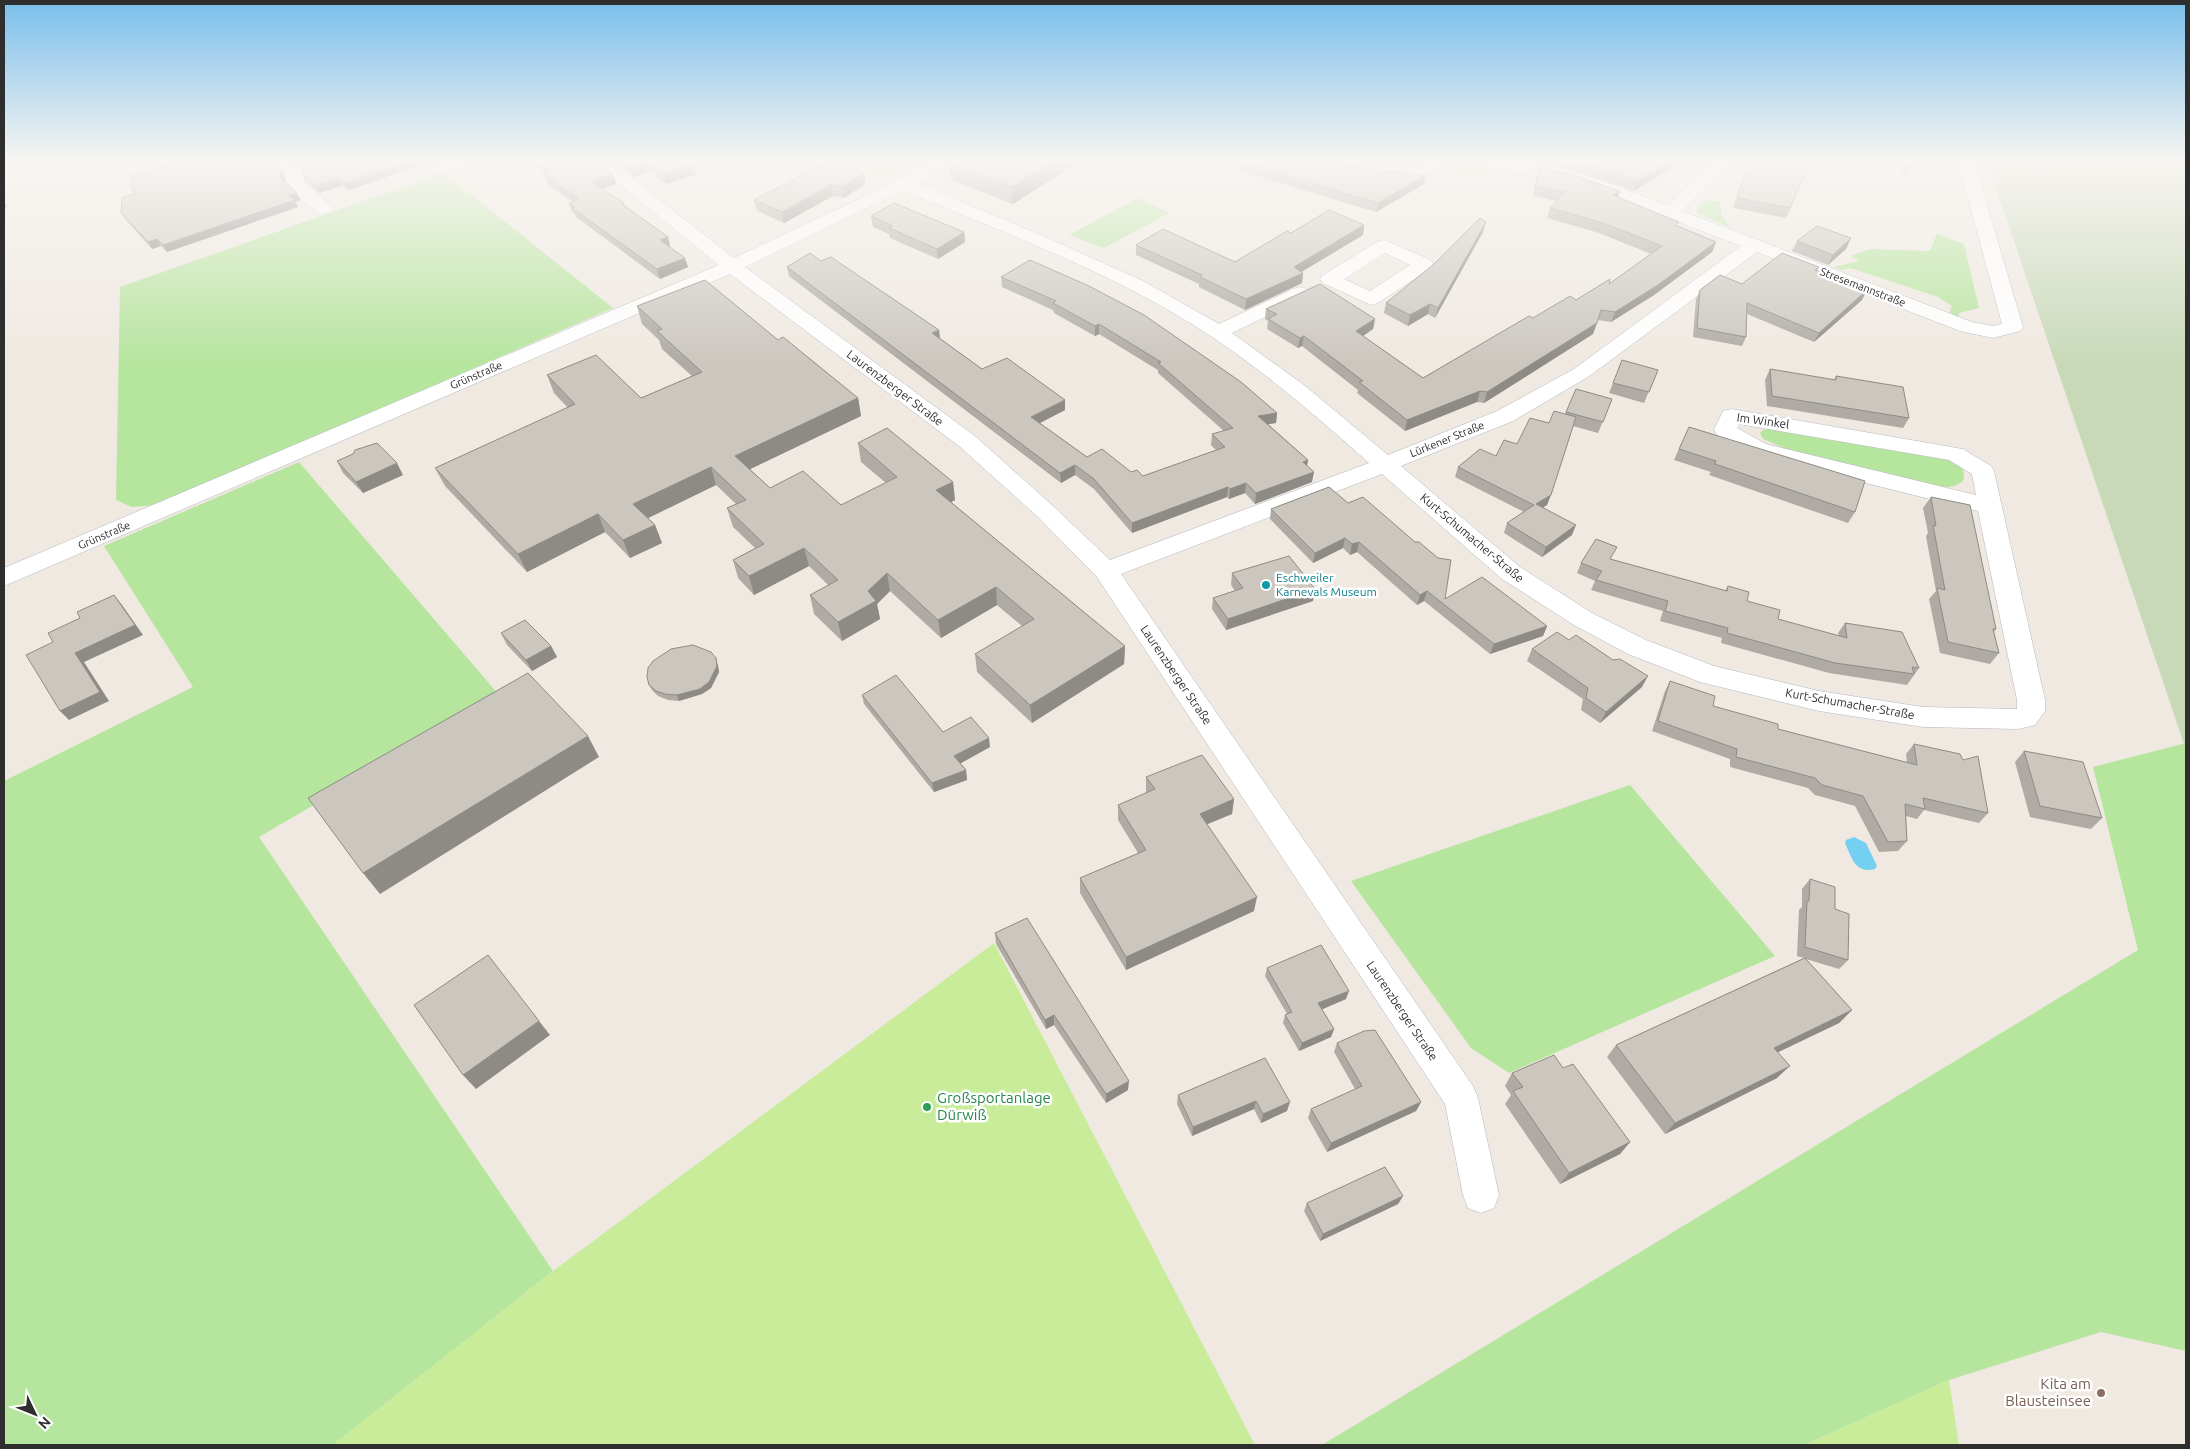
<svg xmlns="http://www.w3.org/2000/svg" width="2190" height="1449" font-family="Ubuntu,sans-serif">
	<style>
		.green { fill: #b6e59e }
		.cemetery { fill: #c8d9b8 }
		.pitch { fill: #c9ec9a }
		.water { fill: #75cff0 }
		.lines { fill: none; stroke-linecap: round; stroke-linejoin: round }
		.minor-casing { stroke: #b4b7c1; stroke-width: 1 }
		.minor { fill: #fff; fill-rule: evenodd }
		.wall { fill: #afaba4 }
		.shaded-wall { fill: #8e8b86 }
		.building { fill: #cbc7bf; stroke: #8e8b86 }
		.culture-dot { fill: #0f9aa8; stroke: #fff; stroke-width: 2 }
		.leisure-dot { fill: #2e9e5b; stroke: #fff; stroke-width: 2 }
		.education-dot { fill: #8d6e63; stroke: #fff; stroke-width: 2 }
		.labels { text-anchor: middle; stroke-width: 5; stroke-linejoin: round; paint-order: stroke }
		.far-street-label { font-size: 11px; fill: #2e2e2e; stroke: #fff }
		.street-label { font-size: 12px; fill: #2e2e2e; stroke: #fff }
		.culture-label { font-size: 12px; fill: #0d838f; stroke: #fff; text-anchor: start }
		.near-leisure-label { font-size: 15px; fill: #27864d; stroke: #fff; text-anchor: start }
		.near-education-label { font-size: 15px; fill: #785e54; stroke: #fff; text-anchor: end }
	</style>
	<rect width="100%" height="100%" fill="#efe9e1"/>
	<path class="green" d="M834,161h81l-28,16z
		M1462,164l25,3v8l-45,-4v-3z
		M444,173l169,135 -457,197 -24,2 -16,-7 4,-213z
		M1138,198l31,15 -65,35 -35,-13z
		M1705,200l15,2 2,13 7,12 -31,-14 -1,-5z
		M1937,234l27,10 15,64 -20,5v5l-10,-4 3,-8 -14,-9 -87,-29 -10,2 -7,-3 25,-6 -8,-5 18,-7 61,2z
		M1769,429l183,30 11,9 1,11c-6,9 -16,8 -26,8l-146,-36 -29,-12 -3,-6 3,-3z
		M299,462l201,234 -241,141 294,434 -220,174h-329v-664l189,-94 -89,-141z
		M2186,743v608l-85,-19 -152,48 -145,65h-482l816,-495 -45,-183z
		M1630,785l145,171 -266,117 -38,-25 -120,-167z"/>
	<path class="cemetery" d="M1987,161h199v582l-2,1z"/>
	<path class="pitch" d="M994,943l261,502h-922l220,-174z
		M1949,1380l10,65h-155z"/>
	<path class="water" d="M1854,837l12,6 11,23 -2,3c-20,5 -23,-11 -30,-26l1,-3z"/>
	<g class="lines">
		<defs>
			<path id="minor" d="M272,161h18l15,14 -2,7 27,23 3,4 -3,4 -6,1 -6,-1 -30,-26 -3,-4 2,-7z
				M447,161h23c-6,8 -26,14 -36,12l-3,-4 3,-4z
				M591,161h18l125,97 125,-59 72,-38h20l-2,4 -33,18 127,53 100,45 76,43 74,-35 7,-2 7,2 3,4 -3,4 -75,36 72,52 84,70 109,-44 77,-42 167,-123 -141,-54 -35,-11 -85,-16 -2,-4c11,0 23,-1 34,0 54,4 106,25 156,45l46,-45h18l-50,50 290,111 21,4 9,-2 -44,-163h16l49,166 -3,4 -27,7 -33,-7 -203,-79 -169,125 -75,44 -112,45 119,101 72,46 54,27 68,26 105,25 104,16 94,2v-9l-39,-189 -228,-57 -33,-19 -3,-5 9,-19 8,-2 232,40 28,17 3,5 51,229v11l-10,14 -17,4 -95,-2 -104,-16 -119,-29 -72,-28 -54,-29 -72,-46 -120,-105 -261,100 352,512 5,12 21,97 -5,13 -13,5 -13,-5 -5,-13 -18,-91 -348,-527 -59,-60 -79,-71 -229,-172 -726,312v-18l715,-303zM903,190c103,44 215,84 309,147 56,37 106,81 157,126l-259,97 -56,-53 -79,-71 -230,-169zM1739,424l210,36 23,14 4,21 -210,-51 -29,-16z
				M1310,161h31l56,7 16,-1 14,-6h20c-21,31 -105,11 -135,4z
				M1384,240l47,20 2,4 -2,4 -53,35 -7,2 -48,-22 -3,-4 3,-4 54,-33zM1385,253l25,12 -40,26 -26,-12z"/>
		</defs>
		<use href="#minor" class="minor-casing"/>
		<use href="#minor" class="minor"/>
	</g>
	<path class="wall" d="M293,161h141l-86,29 -6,-4 -23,7 -14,-12 -3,-7v-4z
		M529,161h67l17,13 3,10 -14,5 22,14 1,4 45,39 -1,1 19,20 -28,12 -84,-62 -1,-3 -3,-2 -3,-9 3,-2 -24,-17 -3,-10 -3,-2 -1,-2z
		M612,161h76l8,13 -30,10 -16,-13 -17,6z
		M1080,161l-67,43 -62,-24 -2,-16z
		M1216,161h112l96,23 -48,28 -132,-40v-2z
		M1539,161h144l-49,30 -62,-21 -33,-7z
		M1749,161h62l-25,57 -53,-10z
		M1896,161h17l-8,15z
		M1539,168l81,23 -2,6 60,29 38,16 -4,10 -58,43 -43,27 -13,-2 -5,14 -109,69 -7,-1 -72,29 -48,-38 1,-3 -56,-44 -4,2 -31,-19 1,-8 -3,-2 1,-10 109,10 -2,10 -10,7 60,42 110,-60 43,-18 33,-16 42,-30 -52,-21 -52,-15 3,-10 7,-7 -24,-5 3,-18z
		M864,173l1,11 -21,14 -11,-2 -49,27 -27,-12 -3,-11z
		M285,177l-1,4 16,19 -5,2 3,5 -131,45 -6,-6 -9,3 -26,-29 -5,-7 14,-19 -4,-6z
		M871,216l93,16 1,10 -27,17 -48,-21 -1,-4 -16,-7z
		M1364,225l-1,10 -62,37 2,1 -1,10 -57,27 -46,-23v-3l-63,-29v-10l99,17 56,-29z
		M1483,232l-48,86 -7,-4 -20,12 -24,-13 2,-10z
		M1851,238l-5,11 -18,16 -36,-14 5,-10z
		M1030,260l247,153 -1,10 -8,1 40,36 -1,6 5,16 -57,22 -10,-11 -16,6 -2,-2 -95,36 -38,-44 -19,-14 -14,8 -272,-207 -2,-9 34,-6 118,69 1,8 42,31 83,41 -25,13 47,34 56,19 73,-26 -5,-5 1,-11 12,-3 -66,-58v-3l-59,-36 -4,2 -41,-23 -1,-3 -51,-23 -1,-10z
		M1819,267l-2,4 45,29 -48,42 -67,-28 -1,23 -4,9 -49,-9 3,-38 4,-9 42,-6z
		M637,306l141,34 80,58 3,18 -111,53 20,19 71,17 45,-22 -25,-21 -3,-19 95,39 2,18 -4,2 174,144 -1,18 -92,59 -55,-51 -2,-18 47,-28 -25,-21 -56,33 -51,-47 -13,13 3,15 -38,22 -28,-27 -4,-19 18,-10 -19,-19 -55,29 -16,-17 -5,-18 22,-12 -22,-21 -6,-19 9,-4 -20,-19 -68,33 7,7 7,18 -32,15 -25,-26 -78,40 -82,-86 -10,-18 133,-60 -14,-15 -7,-18 94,23 51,-22 -30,-27 -3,-9 -17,-16z
		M1770,369l64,11 2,-4 73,42 -6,10 -136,-22 -2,-26z
		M1658,370l-14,33 -35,-10 4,-10z
		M1576,389l36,10 -14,34 -25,-7 -26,79 -4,2 29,28 -30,22 -38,-24 3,-10 17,-11 -69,-35 3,-10 38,-11 21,-12 32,-21 16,-9z
		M1689,427l166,85 -7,11 -139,-48 2,-3 -37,-12z
		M337,461l66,14 -40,18 -20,-20z
		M1329,487l116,112 102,27 -4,10 -53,18 -66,-53 -7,4 -60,-53 -7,3 -7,-7 -30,15 -43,-44 1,-10z
		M1931,497l65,132 -2,3 5,21 -9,11 -50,-11 -11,-54 7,-8 -10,-55 2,-3 -5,-25z
		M1611,559l114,32 3,-5 19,15 31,18 61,17 -1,-3 7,-10 74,45 -12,17 -78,-12 -108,-30 1,-5 -62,-17 3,-10 -72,-21 4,-9 -18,-8 4,-10z
		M1232,573l81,28 -87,29 -14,-21 1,-11 22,-7 -4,-6z
		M501,633l50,13 6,11 -25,14 -25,-26z
		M1569,640l73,47 -42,36 -19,-13 2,-11 -56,-38 5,-12z
		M718,664l1,8 -8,16 -9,6 -23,7 -11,-1 -10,-4 -6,-6 -3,-5z
		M1670,681l43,25 65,23 129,34 -1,-9 8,-10 74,69 -9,10 -55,-13 -7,9 -11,-3 1,25 -9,10 -19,1 -24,-46 -40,-11 -7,-7 -78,-21v-8l-78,-28 13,-40z
		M862,695l81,37 47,15 -30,16 6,7 1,10 -33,12 -70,-88z
		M2024,751l78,67 -11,11 -61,-12 -15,-55z
		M1146,777l88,22 -2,15 -25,10 47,87 -128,59 -46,-77v-15l58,-25 -20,-33v-15l28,-12z
		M1810,879l25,30 13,51 -9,9 -33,-10 46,51 -13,13 -61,29 -1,26 -112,56 -58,-77 9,-12 188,-87 -7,-2 2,-46 3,-3v-18z
		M995,933l133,157 -22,13 -52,-78 -8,4 -50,-85z
		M1267,968l79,31 -24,10 12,20 -3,8 -32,14 -16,-28 2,-8 2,-1 -22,-38z
		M1337,1043l84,59 -5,9 -89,41 -19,-34 3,-9 44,-20 -21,-37z
		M1265,1058l22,53 -26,12 -7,-14 -62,27 -15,-32 1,-9z
		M1563,1068l67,74 -10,12 -60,30 -55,-80 6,-9 -6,-9 7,-13z
		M1403,1196l-5,8 -78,37 -16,-30 3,-8z"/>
	<path class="shaded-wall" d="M411,161h23l-86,29 -3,-7z
		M1055,161h25l-67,43 -1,-17z
		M1671,161h12l-49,30 4,-10z
		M647,162l3,9 -17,6 -3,-9z
		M693,164l3,10 -30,10 -2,-10z
		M281,170l4,7 -1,7 -4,-7z
		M864,173l1,11 -21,14 -2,-11z
		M613,174l3,10 -21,7 -3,-9z
		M1425,175l-1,9 -48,28 2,-9z
		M339,179l3,7 -23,7 -3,-7z
		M831,185l2,11 -49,27 -2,-11z
		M1620,191l-3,10 -4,-6z
		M297,193l3,7 -5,2 3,5 -131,45 -4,-7z
		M4,201l3,5 -3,3z
		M1486,222l-3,10 -48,86 3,-10z
		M1364,225l-1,10 -70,42 1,-10z
		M964,232l1,10 -27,17 -1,-10z
		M668,237l2,9 -8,4 -2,-10z
		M1851,238l-5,11 -18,16 5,-10z
		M157,239l4,7 -9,3 -4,-7z
		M1716,242l-4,10 -58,43 -43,27 4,-10z
		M685,258l3,9 -28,12 -3,-10z
		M1303,273l-1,10 -57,27 1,-11z
		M1867,290l-5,10 -48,42 5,-9z
		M1430,304l-2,10 -20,12 2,-11z
		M1375,319l-2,10 -19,13 2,-11z
		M1597,323l-4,11 -109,69 3,-11z
		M1099,324v10l-4,2v-10z
		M939,330l1,10 -8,-7z
		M1304,336l-2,10 -4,2 2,-10z
		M1480,391l-3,11 -72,29 2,-11z
		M858,398l3,18 -121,58 -5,-18z
		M1065,400v10l-33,17 -1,-10z
		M1277,413l-1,10 -19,3 1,-10z
		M1308,460l-2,11 -3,-9z
		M397,463l6,12 -40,18 -7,-11z
		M1075,465v10l-14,8 -1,-10z
		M711,467l5,18 -76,37 -7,-18z
		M1314,472l-2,10 -57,22 1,-11z
		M953,482l2,18 -16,9 -3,-19z
		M1246,483l-1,10 -16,6 1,-10z
		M1228,487l-1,10 -95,36v-10z
		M1551,495l-4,10 -14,9 3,-10z
		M598,514l7,18 -78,40 -9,-18z
		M655,525l7,18 -32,15 -7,-18z
		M1576,525l-4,10 -30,22 4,-10z
		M1345,538l-2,10 -30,15 2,-10z
		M1359,542l-2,10 -7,3 2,-11z
		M804,548l5,18 -55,29 -5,-19z
		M887,573l3,18 -13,13 3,15 -38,22 -4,-19 30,-31z
		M996,587l1,18 -56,33 -3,-18z
		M1315,589l-2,12 -87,29 2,-11z
		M1427,591l-3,10 -7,4 3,-10z
		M114,595l8,10 21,30 -59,27 25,39 -40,19 -9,-9 15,-58z
		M1547,626l-4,10 -53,18 4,-10z
		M551,646l6,11 -25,14 -6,-11z
		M1125,646l-1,18 -92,59 -2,-18z
		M716,658l3,14 -8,16 -9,6 -23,7 -2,-6z
		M1648,676l-6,11 -42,36 6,-11z
		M588,736l11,21 -219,137 -17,-21z
		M989,738l1,9 -34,19 -2,-10z
		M966,770l1,10 -33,12 -2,-9z
		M1234,799l-2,15 -34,14 2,-14z
		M1257,897l-3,14 -128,59v-13z
		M1349,991l-3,8 -30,13 2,-9z
		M1852,1010l-13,13 -77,37 12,-12z
		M1054,1015v10l-8,4 -1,-9z
		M539,1021l11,14 -74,54 -13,-14z
		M1334,1029l-3,8 -32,14 3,-8z
		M1790,1066l-13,12 -112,56 10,-11z
		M1129,1081l-1,9 -22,13v-9z
		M1256,1101l-2,8 -62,27 1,-9z
		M1290,1102l-3,9 -26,12 2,-9z
		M1421,1102l-5,9 -89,41 4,-9z
		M1630,1142l-10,12 -60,30 9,-11z
		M1403,1196l-5,8 -78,37 3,-7z"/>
	<path class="building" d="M179,161h94l8,9 -1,7 17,16 -8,3 6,4 -132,45 -6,-6 -9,3 -27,-29 1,-15 14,-5 -5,-5v-12z
		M296,161h115l-66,22 -6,-4 -23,7 -14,-12 1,-7z
		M539,161h57l17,13 -21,8 32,21 -2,1 46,33 -8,3 25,18 -28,11 -85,-61 3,-1 -6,-4 10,-4 -35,-24 3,-4 -3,-2 2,-1 -7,-5 2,-1z
		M621,161h67l5,3 -29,10 -17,-12 -17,6z
		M829,161h4l31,12 -22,14 -11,-2 -49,27 -28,-12z
		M955,161h100l-43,26 -63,-23z
		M1244,161h84l36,7 61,7 -47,28 -134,-40 2,-1z
		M1577,161h94l-33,20z
		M1749,161h62l-21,47 -53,-10z
		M1906,161h7l-3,6z
		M1539,168l28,5 53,18 -7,4 66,27 -4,3 41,17 -58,43 -43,27 -14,-2 -4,13 -110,69 -7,-1 -73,29 -48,-38 4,-1 -59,-45 -4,2 -32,-19 9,-5 -11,-5 54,-25 55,35 -19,12 67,47 106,-62 4,2 37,-22 6,4 34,-21 -1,5 53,-38 -59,-23 -53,-15 15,-16 -29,-6z
		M894,203l70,29 -27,17 -48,-21 4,-2 -22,-10z
		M1329,210l35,15 -70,42 9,6 -57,26 -46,-22 2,-2 -66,-30 27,-16 72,33 52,-31 4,2z
		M1480,218l6,4 -48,86 -8,-4 -20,11 -24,-12 48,-39z
		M1817,226l34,12 -18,17 -36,-14z
		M810,253l11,8 10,-4 108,73 -7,3 50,36 25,-11 58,42 -34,17 56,40 15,-8 29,23 6,-2 6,6 82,-29 -13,-13 21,-6 -75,-65 3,-1 -62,-38 -4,2 -42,-23 3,-2 -55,-24 29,-17 59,26 55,29 97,67 36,31 -19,3 50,44 -5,2 11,10 -58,21 -10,-10 -16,6 -2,-2 -96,36 -38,-44 -19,-14 -15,8 -273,-206z
		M1782,253l37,14 -4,3 52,20 -48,43 -72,-30 -1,34 -49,-9 3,-38 20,-15 22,9z
		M705,280l73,60 5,-3 75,61 -123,58 35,32 33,-17 38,34 56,-28 -39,-34 29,-15 66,54 -17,8 189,156 -95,59 -55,-51 59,-35 -38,-32 -58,33 -51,-47 -19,18 8,10 -38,21 -28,-27 28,-15 -34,-32 -55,28 -16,-16 31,-16 -37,-36 19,-8 -35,-33 -78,37 22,21 -32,15 -25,-26 -80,40 -83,-86 140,-64 -28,-29 49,-20 45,43 61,-26 -45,-41 5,-2 -25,-23z
		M1622,360l36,10 -9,22 -36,-9z
		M1770,369l66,11v-4l67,11 6,31 -137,-22z
		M1576,389l36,10 -9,23 -37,-10z
		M1554,411l22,6 -25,78 -15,9 40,21 -30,22 -39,-24 27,-18 -76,-38 22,-18 16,7 8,-16 13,4 13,-26 19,5z
		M1689,427l176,54 -10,31 -140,-48 1,-3 -37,-12z
		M377,443l20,20 -41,19 -19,-21 16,-7 2,-4z
		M1329,487l19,16 15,-6 52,45h4l19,16 13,2 -6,39 37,-22 65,49 -53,18 -67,-53 -7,4 -61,-53 -7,2 -7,-6 -30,15 -44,-44z
		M1931,497l39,8 26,124h-3l6,24 -51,-11 -11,-54 8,2 -12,-65 3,1z
		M1596,539l21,8 -7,12 117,32 1,-5 21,6 -2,9 33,9 -2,9 69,19 -2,-15 57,9 17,36 -7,-1 2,7 -79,-11 -108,-30 1,-5 -63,-17 3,-10 -72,-21 6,-9 -21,-8z
		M1289,556l26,33 -87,30 -15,-21 30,-10 -11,-15z
		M114,595l21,30 -60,28 25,39 -40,19 -34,-56 27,-13 -5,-9 32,-15 -3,-6z
		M525,620l26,26 -25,14 -25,-27z
		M1557,632l12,8 7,-5 37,25 7,-1 28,17 -42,36 -20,-14 2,-10 -56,-39z
		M693,645l18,7 5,6 1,8 -8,16 -9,7 -23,6 -12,-1 -9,-3 -7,-6 -2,-8 1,-9 5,-7 18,-12z
		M528,673l60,63 -225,137 -55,-75z
		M896,675l47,57 28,-15 18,21 -35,18 12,14 -34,13 -70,-88z
		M1670,681l45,15 -2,10 65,18v5l139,36 -3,-21 46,10 3,6 15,-4 10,57 -65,-15 2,11 -20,-5 2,37 -19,1 -25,-46 -41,-11 -7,-7 -79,-21 1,-8 -79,-28z
		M2024,751l59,11 19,56 -62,-12z
		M1202,755l32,44 -34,15 57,83 -131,60 -46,-79 66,-28 -28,-45 37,-16 -9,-12z
		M1810,879l25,8v22l14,5 -1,46 -43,-13 2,-46h2z
		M1027,918l102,163 -23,13 -52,-79 -9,5 -50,-87z
		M1321,945l28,46 -31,12 16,26 -32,14 -17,-28 7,-3 -25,-44z
		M488,955l51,66 -76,54 -49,-70z
		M1805,958l47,52 -78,38 16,18 -115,57 -59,-78z
		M1375,1030l46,72 -90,41 -20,-34 51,-23 -25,-43 27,-12z
		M1554,1055l9,13 10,-4 57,78 -61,31 -56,-82 10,-4 -11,-14z
		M1265,1058l25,44 -27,12 -7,-13 -63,26 -15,-32z
		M1385,1167l18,29 -80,38 -16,-31z"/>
	<linearGradient id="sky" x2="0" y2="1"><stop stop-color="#7abfeb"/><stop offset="0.44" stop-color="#f8f5f2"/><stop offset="1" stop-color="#f8f5f2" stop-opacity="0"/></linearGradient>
	<rect width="2190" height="364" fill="url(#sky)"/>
	<circle class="culture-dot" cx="1266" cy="585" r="5"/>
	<circle class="leisure-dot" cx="927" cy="1107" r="5"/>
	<circle class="education-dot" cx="2101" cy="1393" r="5"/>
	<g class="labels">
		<g class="far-street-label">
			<text transform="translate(1863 287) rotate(21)" y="4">Stresemannstraße</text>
			<text transform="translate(476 375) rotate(-23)" y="4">Grünstraße</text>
			<text transform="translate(1447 439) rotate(-22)" y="4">Lürkener Straße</text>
			<text transform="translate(104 535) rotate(-23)" y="4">Grünstraße</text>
		</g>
		<g class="street-label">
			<text transform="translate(895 388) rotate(37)" y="4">Laurenzberger Straße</text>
			<text transform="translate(1763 421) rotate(8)" y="4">Im Winkel</text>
			<text transform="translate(1472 538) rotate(40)" y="4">Kurt-Schumacher-Straße</text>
			<text transform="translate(1176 675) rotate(56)" y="4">Laurenzberger Straße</text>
			<text transform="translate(1850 704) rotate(10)" y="4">Kurt-Schumacher-Straße</text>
			<text transform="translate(1402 1011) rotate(56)" y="4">Laurenzberger Straße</text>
		</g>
		<g class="culture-label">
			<text x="1276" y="582">Eschweiler<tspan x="1276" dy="14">Karnevals Museum</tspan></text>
		</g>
		<g class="near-leisure-label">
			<text x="937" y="1103">Großsportanlage<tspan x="937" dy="17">Dürwiß</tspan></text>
		</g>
		<g class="near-education-label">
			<text x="2091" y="1389">Kita am<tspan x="2091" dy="17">Blausteinsee</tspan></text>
		</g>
	</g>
	<rect width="2190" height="1449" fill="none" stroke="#2e2e2e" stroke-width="10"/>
	<g transform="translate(35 1414) rotate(133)" stroke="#ffffff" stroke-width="4" paint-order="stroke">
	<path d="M0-4L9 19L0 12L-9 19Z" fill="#2e2e2e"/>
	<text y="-8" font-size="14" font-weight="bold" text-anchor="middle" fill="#2e2e2e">N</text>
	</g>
</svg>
